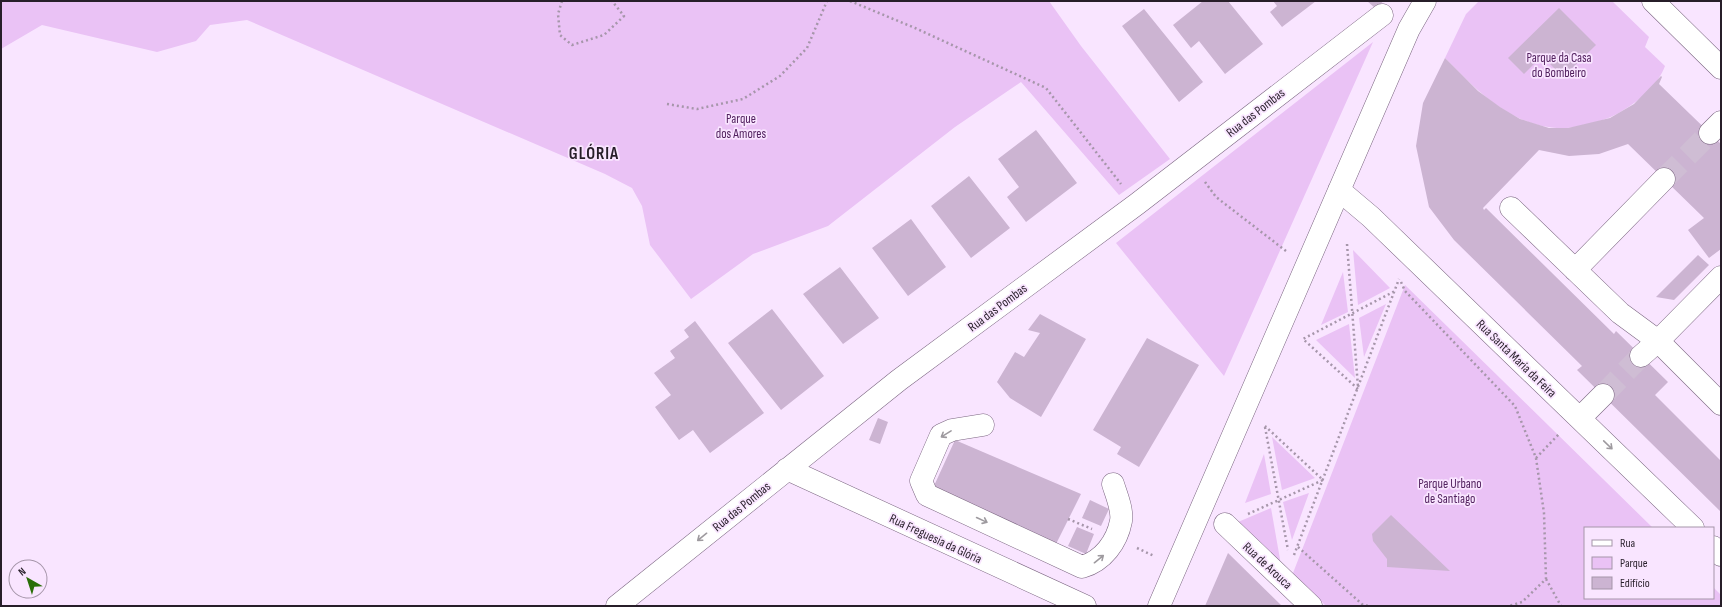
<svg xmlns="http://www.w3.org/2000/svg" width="1722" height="607" font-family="'Sofia Sans Condensed',sans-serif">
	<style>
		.green { fill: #eac2f5 }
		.building { fill: #ccb4d2 }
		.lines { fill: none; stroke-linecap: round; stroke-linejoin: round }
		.minor-tunnel { stroke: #cfbdd4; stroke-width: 22; stroke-dasharray: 22 11; stroke-linecap: butt }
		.minor-casing { stroke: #7b6681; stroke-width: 23 }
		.path { stroke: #a696aa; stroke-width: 2.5; stroke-dasharray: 2 3; stroke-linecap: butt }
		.minor { stroke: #fff; stroke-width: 22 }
		.oneway { stroke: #9e9a9f }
		.labels { text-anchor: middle; stroke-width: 3.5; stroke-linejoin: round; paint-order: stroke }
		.park-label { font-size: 13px; fill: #52215f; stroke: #f9e5ff }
		.street-label { font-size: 13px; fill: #271e29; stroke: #f9e5ff }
		.district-label { font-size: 17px; font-weight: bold; letter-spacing: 1px; fill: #271e29; stroke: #f9e5ff }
	</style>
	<rect width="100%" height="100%" fill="#f9e5ff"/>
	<path class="green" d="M1,1h1048l32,45 89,113 -51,36 -98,-113 -66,45 -127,99 -75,28 -62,45 -41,-54 -8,-39 -10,-18 -27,-14 -358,-154 -37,5 -14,16 -39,11 -115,-27 -41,24z
		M1479,1h133l37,36 -4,10 20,19c-7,19 -26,35 -43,45 -11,7 -22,10 -34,13 -7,1 -14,4 -21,4 -51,3 -90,-37 -122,-70l21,-44z
		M1373,42l-149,334 -108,-133z
		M1353,250l37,38 -32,17z
		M1343,272l5,40 -27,13z
		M1405,285l248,243h-68v70h128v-11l8,8v11h-395l-33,-33z
		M1386,304l-22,53 -5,-39z
		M1349,324l6,54 -39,-38z
		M1272,437l43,41 -33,12z
		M1264,454l7,40 -26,9z
		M1309,493l-17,47 -9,-38z
		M1271,508l10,57 -43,-43z"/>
	<path class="building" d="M1203,1h25l35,43 -38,30 -26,-33 -8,7 -18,-23z
		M1273,1h43l-34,26 -12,-15 7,-6z
		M1367,1h17l-9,7z
		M1559,8l37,37 -33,32 -21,-21 -18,18 -16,-16z
		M1144,9l59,73 -24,20 -57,-76z
		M1445,58l33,33 22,16 20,12 29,9h19l42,-10 24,-14 27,-28 1,1 -3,7 62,60v105l-12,9 -21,-28 16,-12 -76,-74 -29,10 -30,2 -30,-6 -56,58 1,2 2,-2 128,126 2,-3 52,51 -13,13 66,66v51l-144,-142 5,-4 -128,-126 -25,-33 -13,-61 7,-43z
		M1036,130l41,53 -51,39 -19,-25 12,-10 -21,-28z
		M969,176l41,52 -39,30 -40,-52z
		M911,219l35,48 -38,29 -36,-48z
		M1698,255l11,10 -35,35 -18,-3z
		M840,267l39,51 -36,26 -40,-50z
		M772,309l52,67 -43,34 -53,-67z
		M1040,314l46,25 -45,78 -31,-19 -13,-16 18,-30 9,5 16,-24 -12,-3z
		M695,321l69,92 -54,40 -17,-23 -14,10 -24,-33 16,-12 -17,-22 21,-15 -5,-7 19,-14 -5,-7z
		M1147,338l52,27 -60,102 -22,-13 4,-7 -28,-17z
		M878,418l10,4 -8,22 -11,-4z
		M955,440l126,54 -25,50 -123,-56z
		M1090,500l19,9 -8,17 -19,-8z
		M1391,515l59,56 -63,-4v-8l-14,-18 -1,-7z
		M1077,527l17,7 -8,20 -18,-8z
		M1228,553l54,53h-77z"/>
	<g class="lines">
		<path class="minor-tunnel" d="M1664,179l46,-46
			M1603,395l38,-39"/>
		<defs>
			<path id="minor" d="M1653,1l68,67
				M1710,133l11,-11
				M1339,190l32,27 322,311
				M1511,208l109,105 38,28 63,63
				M1575,270l89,-91
				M1641,356l17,-15 63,-64
				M1580,418l23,-23
				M983,425l-31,5 -11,5 -20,46 6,14 155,72c21,-6 35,-25 39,-46 2,-11 -5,-27 -8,-37
				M787,469l298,137
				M1225,524l86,82
				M1713,547l8,8
				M617,606l282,-226 238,-176 245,-189
				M1159,606l250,-577 16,-28"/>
		</defs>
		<use href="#minor" class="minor-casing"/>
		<path class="path" d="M562,1l-4,13 2,21 12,10 32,-10 20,-19 -12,-15
			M850,1l65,27 131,60 75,96
			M667,104l30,5 46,-10 37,-23 27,-28 20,-47
			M1205,182l11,15 70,54
			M1347,244l11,143
			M1401,282l4,9 110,115 21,52 8,55 2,66 -24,23 -13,4
			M1358,389l-55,-50 92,-48
			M1265,427l23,123
			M1536,458l23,-24
			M1248,514l75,-34 -58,-54
			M1068,519l24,10
			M1298,547l65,58 7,1
			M1137,548l17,8
			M1294,555l105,-276
			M1546,579l15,27"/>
		<use href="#minor" class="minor"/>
	</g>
	<defs><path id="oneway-shaft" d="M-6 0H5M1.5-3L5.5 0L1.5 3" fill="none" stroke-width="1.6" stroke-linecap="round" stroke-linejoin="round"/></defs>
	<g class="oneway">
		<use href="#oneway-shaft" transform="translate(946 434) rotate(148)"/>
		<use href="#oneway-shaft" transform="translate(1608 445) rotate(44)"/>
		<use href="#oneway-shaft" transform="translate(982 520) rotate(25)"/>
		<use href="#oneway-shaft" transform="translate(702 537) rotate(141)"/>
		<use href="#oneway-shaft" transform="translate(1099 559) rotate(-39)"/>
	</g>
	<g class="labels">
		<g class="park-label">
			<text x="1559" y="62">Parque da Casa<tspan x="1559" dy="15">do Bombeiro</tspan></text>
			<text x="741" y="123">Parque<tspan x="741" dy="15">dos Amores</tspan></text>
			<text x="1450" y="488">Parque Urbano<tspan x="1450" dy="15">de Santiago</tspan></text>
		</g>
		<g class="street-label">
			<text transform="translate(1255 112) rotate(-38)" y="5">Rua das Pombas</text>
			<text transform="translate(997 307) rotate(-37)" y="5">Rua das Pombas</text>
			<text transform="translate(1517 358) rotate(44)" y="5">Rua Santa Maria da Feira</text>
			<text transform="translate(741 506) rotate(-39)" y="5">Rua das Pombas</text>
			<text transform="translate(936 538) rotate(25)" y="5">Rua Freguesia da Glória</text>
			<text transform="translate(1268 565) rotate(43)" y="5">Rua de Arouca</text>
		</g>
		<g class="district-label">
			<text x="594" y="159">GLÓRIA</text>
		</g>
	</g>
	<rect width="1722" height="607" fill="none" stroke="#271e29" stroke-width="4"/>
	<rect x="1584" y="527" width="130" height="72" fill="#f9e5ff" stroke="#a595a9"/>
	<rect x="1592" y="540" width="20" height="6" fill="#ffffff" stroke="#a595a9"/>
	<text x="1620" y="547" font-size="12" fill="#271e29">Rua</text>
	<rect x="1592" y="557" width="20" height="12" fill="#eac2f5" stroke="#a595a9"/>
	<text x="1620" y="567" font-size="12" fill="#271e29">Parque</text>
	<rect x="1592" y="577" width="20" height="12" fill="#ccb4d2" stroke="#a595a9"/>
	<text x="1620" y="587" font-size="12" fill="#271e29">Edifício</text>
	<g transform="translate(28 579) rotate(321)"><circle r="19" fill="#f9e5ff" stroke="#a595a9"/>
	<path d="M0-3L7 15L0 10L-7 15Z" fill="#2a6e08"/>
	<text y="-6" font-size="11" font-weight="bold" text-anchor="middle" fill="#271e29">N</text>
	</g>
</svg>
